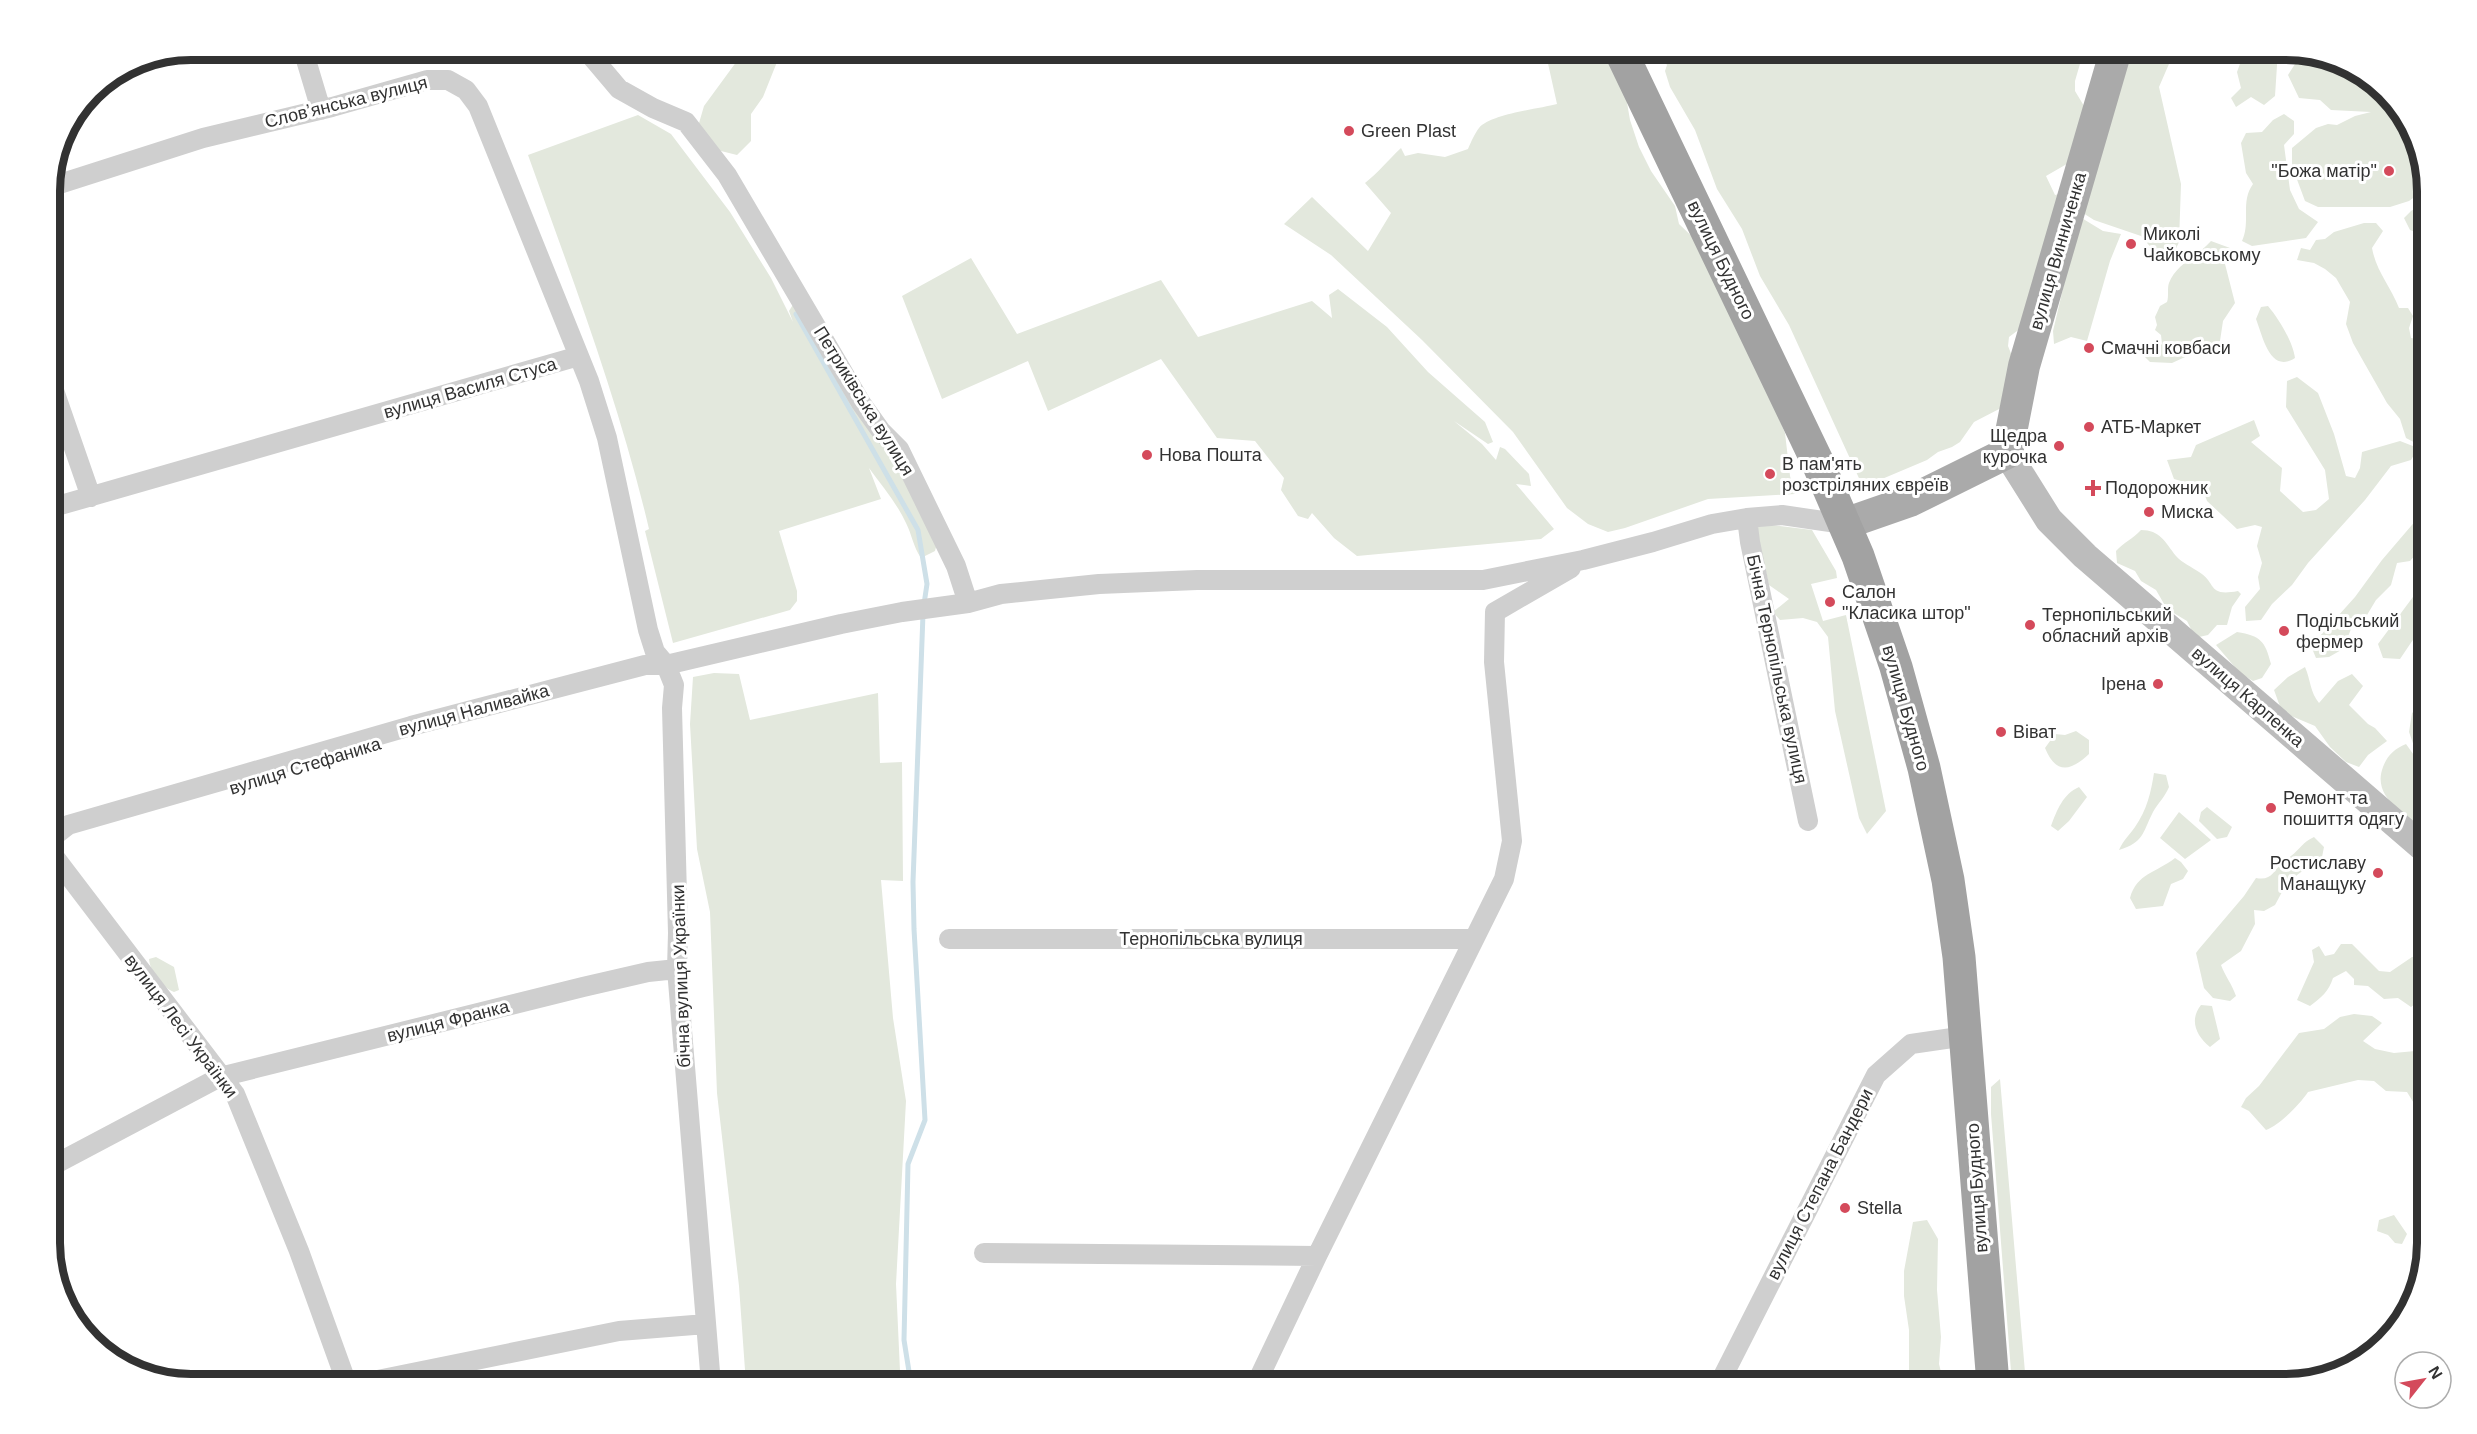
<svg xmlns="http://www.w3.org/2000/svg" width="2477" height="1434" font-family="Arial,sans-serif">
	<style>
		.green { fill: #e3e8dd }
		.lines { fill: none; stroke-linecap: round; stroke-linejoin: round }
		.stream { stroke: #cee0e8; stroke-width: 5 }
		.minor { stroke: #cfcfcf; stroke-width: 20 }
		.secondary { stroke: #bcbcbc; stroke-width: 28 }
		.primary { stroke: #aaa; stroke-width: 32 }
		.trunk { stroke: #a2a2a2; stroke-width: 33 }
		.poi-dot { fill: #d44a5b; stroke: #fff; stroke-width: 2 }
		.labels { text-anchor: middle; stroke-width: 6; stroke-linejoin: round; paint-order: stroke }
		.street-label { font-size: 18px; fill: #323232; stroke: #fff }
		.poi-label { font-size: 18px; fill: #323232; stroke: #fff; text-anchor: start }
		.rim { fill: none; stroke: #323232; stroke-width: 8 }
	</style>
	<rect width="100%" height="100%" fill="#fff"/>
	<path class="green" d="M745,50h55l-21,7 -16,40 -12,17v27l-14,14 -28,-7 -12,-18 7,-24z
		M1545,50h60l19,35 6,35 9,27 12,24 24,35 4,18 24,23 66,147 16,39 5,43 5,18 -87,5 -83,29 -17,4 -20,-8 -21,-16 -54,-76 -91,-92 -91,-85 -47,-31 28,-27 56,54 23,-38 -26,-30c13,-10 23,-23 36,-35l4,8 13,-3 27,4 23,-8c3,-7 7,-16 11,-21 12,-14 59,-19 78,-24z
		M1657,50h427l-9,31v10l12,20 -15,50 -26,15 9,19 4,-1 -26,125 -24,18 -1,9 4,10 -9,51 -29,15 -14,20 -8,5 -14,5 -11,8 -64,27 -74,-162 -29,-49 -18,-47 -25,-40 -22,-59 -25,-43 -5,-16 2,-6z
		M2130,50h45l-16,37 22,97 -2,58 -4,9 -11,8 -4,-1 -19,-22 -47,-16 -11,-7z
		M2245,50h33l-3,46 -11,9 -13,-8 -15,10 -5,-9 10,-10 -4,-16z
		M2313,57c35,9 67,25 90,55 7,10 19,56 24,70v6l-18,13 -19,6h-72l-13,-6 -13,-35v-18l24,-20 12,-4 9,1 18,-9 16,-4 -40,-2 -11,-10 -21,-2 -11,-23 7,-11z
		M2284,114l10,7v13l-10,11 6,45 9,19 19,13 -12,16 -54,8 -10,-5c9,-20 -2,-39 11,-57l-7,-11 -5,-30 5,-10 16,-1 11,-12z
		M638,115l33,19 59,78 41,66 22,44 -4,-11 5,-8 97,146 49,83 -5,19 -14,7c-8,-12 -9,-23 -15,-35 -9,-20 -25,-38 -37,-55l12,31 -102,32 18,60v10l-7,9 -117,33 -28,-112 4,-2c-30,-128 -77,-251 -121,-374z
		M2427,201v35l-17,-6 -6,-12 7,-7z
		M2080,217l23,14 18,3 -11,27 -23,80 -16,-4 -17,7 -1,-13z
		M2364,223h12l7,8 -11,17c4,23 19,39 27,60h9l5,8 -4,12 2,10 14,2 2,3v122l-8,-1 4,-17 -17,-9 -6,-19 -13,-16 -34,-60 -7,-19 4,-22 -14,-24 -11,-9 -11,-6 -17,-3 4,-12 9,2 6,-10 9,-1 9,-7z
		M2211,241l19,7 -5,16 10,39 -12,18 -3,20 -48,22 -22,-1 -6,-6 -2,-9 12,4 8,-7 -1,-9 -6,-5 2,-5 -2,-8 5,-11 7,-4c2,-6 0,-14 2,-19 7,-19 29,-27 42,-42z
		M971,258l46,76 144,-54 37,57 114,-36 20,17 -3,-23 9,-6 49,38 41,45 57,50 8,20 -5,2 -34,-23 28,23 14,16 4,-13 5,2 24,25 2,12 -15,-2 38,45 -13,10 -184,17 -23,-18 -22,-25 -4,6 -10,-3 -17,-26 3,-12 -29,-37 -38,-3 -56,-79 -113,52 -20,-50 -86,38 -40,-103z
		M2268,306c11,13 25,36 27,52 -25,16 -32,-21 -39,-39l5,-12z
		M2297,377l21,16 16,41 12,42 9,2 5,-10 2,-16 38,-11 18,7 -7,12 -20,6 -26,34 -57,63 -16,22 -20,19 -11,16 -15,1 -1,-14 15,-18 -2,-12 4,-14 -5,-17 5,-19 -7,-2 -18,4 -30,-28 -5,-14 -28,-8 -7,-19 24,-3 5,-12 58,-25 6,16 -9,6 31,26 -2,23 23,21 13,-2 13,-11 -4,-29 -39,-63 1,-26z
		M2427,511v31l-17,19 -13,2 -6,22 -15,15 -9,15 -16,14 -8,20 -14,8 -13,1 -5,-12 44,-49 27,-37 35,-41z
		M1763,524l49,6 24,41 1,7 -26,6 12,37 23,-6 40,196 -19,23 -8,-16 -24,-107 -7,-74 -11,-15 -14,-4 -23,2 -7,-8 16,-13 -20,-14 -13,-58z
		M2141,530c19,0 24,12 35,26 6,7 16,11 23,16 18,11 8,25 39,19l3,3 -9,13 -5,18h-10l-9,10 -9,2 -7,-6 -5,-10 -20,-12 -11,-19 -15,-9 -6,-10 -18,-8 -1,-12c8,-9 17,-12 25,-21z
		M2427,578v41l-27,40 -17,-1 -5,-14z
		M2237,632c24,4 28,9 34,32l-9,14 -9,3 -13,-8 -24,-28z
		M2305,667c6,14 5,25 14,36l19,-22 14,-7 11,12 -14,19 19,19 7,4 12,13 -19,14 -9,12 -13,-5 -16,-15 -15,-21 -33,-14 -8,-22 14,-13z
		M714,673l25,1 11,46 128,-27 2,70 22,-1 1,119 -22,-1 12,138 13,83 -10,183 4,87 3,13h-157l-7,-98 -22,-193 -7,-181 -13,-63 -7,-125 3,-47z
		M2427,700v50l-12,-1 -6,-17 3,-19z
		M2076,731l13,9v14c-18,17 -33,21 -44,-6l10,-14 10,1z
		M2406,744l15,21 6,2v65c-20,-17 -56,-34 -44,-65 4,-11 11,-18 23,-23z
		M2154,773l12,2 3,12c-4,10 -11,16 -16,25 -11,22 -9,30 -34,38 5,-11 10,-14 16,-23 12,-17 16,-35 19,-54z
		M2079,787l8,10 -18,24 -11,10 -7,-5c6,-16 12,-32 28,-39z
		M2207,807l25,20 -5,10 -10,2 -18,-18 2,-9z
		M2179,812l32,28 -26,19 -25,-21z
		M2314,837l10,10 -2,10 -25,18 -15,17 -7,13 -11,6 -10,-1 1,14 -14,27 -20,14c4,11 11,19 15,31l-6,5 -17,-3 -9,-10 -8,-35 3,-4 45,-53 12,-18c16,3 17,-7 27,-16 2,-3 6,-4 8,-6 9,-7 12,-14 23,-19z
		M2175,858l6,4 7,9 -5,8 -12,5 -8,22 -27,3 -6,-11c7,-25 26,-25 45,-40z
		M2341,944h11l27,27 11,1 22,-15 7,-1 -3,24 11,-3v17l-16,13 -13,-9 -14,1 -16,-13 -14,-1v-6l-8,-8 -13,7c-4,13 -12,20 -23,28l-13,-6 17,-38 -2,-12 7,-4 6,10 9,-2z
		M156,957l18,10 5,23 -5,2c-12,-5 -24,-20 -25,-33z
		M2201,1005l11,1 8,33 -10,8c-14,-11 -21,-27 -9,-42z
		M2354,1014l18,2 10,7 -19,18 12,8 19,4 21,-2 12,7 -3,20 3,5v18l-12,4 -8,-13 -21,-1 -12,-10 -16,-1 -50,12c-8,12 -28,33 -42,38l-17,-19 -8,-4 5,-9 13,-12 40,-53 25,-4 16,-12z
		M2000,1079l26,305h-14l-21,-270v-27z
		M2394,1215l13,19 -5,10 -7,-1 -7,-8 -11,-4 2,-11z
		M1927,1220l11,19 -1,51 4,47 -2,27 5,20h-51l16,-11v-43l-5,-34v-25l9,-49z"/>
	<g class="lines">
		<path class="stream" d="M796,314l122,216 9,54 -3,20
			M911,1384l-7,-44 4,-176 17,-44 -11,-191 -1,-47 10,-268"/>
		<path class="minor" d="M303,50l18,60
			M586,50l33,39 34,19 33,14 41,53 134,228 20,28 18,18 57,117 12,37
			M50,187l153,-49 129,-31 95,-27h21l18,10 12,16 111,275 18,57 41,192 7,22 11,13 8,20 -2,23 6,225 -1,36 34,415
			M50,379l41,118
			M50,508l529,-152
			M1747,518l3,24 58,279
			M50,839l18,-14 343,-99 234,-61h21l175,-41 61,-12 66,-9 33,-9 98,-10 98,-4h286l100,-20 70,-18 59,-18 35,-6 35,-3 62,9
			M50,851l185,243 64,157 48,133
			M949,939h524
			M50,1167l170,-90 363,-90 65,-15 29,-3
			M984,1253l333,3
			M358,1384l261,-53 87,-7
			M1256,1384l61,-128 187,-377 8,-38 -18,-179 1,-50 76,-44
			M1719,1384l157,-309 35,-31 55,-8"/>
		<path class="secondary" d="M2007,453l42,67 36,36 342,295"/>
		<path class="primary" d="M1844,524l66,-23 97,-48 17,-87 92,-316"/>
		<path class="trunk" d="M1620,50l197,411 41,95 38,111 28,101 24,112 11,77 34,427"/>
	</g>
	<g class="poi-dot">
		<circle cx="1349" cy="131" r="6"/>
		<circle cx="2389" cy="171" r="6"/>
		<circle cx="2131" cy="244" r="6"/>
		<circle cx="2089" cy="348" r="6"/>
		<circle cx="2089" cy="427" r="6"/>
		<circle cx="2059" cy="446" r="6"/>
		<circle cx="1147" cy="455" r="6"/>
		<circle cx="1770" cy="474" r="6"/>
		<path d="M2090 479h6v6h6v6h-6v6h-6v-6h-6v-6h6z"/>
		<circle cx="2149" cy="512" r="6"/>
		<circle cx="1830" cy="602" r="6"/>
		<circle cx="2030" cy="625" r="6"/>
		<circle cx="2284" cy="631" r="6"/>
		<circle cx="2158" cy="684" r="6"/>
		<circle cx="2001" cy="732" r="6"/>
		<circle cx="2271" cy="808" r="6"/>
		<circle cx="2378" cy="873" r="6"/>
		<circle cx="1845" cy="1208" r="6"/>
	</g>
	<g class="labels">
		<g class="street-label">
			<text transform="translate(346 102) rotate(-14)" y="6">Словʼянська вулиця</text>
			<text transform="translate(2058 251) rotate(-74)" y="6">вулиця Винниченка</text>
			<text transform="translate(1721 260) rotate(64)" y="6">вулиця Будного</text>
			<text transform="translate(470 388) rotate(-16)" y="6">вулиця Василя Стуса</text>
			<text transform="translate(864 401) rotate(58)" y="6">Петриківська вулиця</text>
			<text transform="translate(1777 669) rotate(78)" y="6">Бічна Тернопільська вулиця</text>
			<text transform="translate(2248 697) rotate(41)" y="6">вулиця Карпенка</text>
			<text transform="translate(1906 708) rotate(74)" y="6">вулиця Будного</text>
			<text transform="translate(474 710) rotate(-15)" y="6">вулиця Наливайка</text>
			<text transform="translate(305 766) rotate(-17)" y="6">вулиця Стефаника</text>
			<text x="1211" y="945">Тернопільська вулиця</text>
			<text transform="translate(681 976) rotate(-92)" y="6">бічна вулиця Українки</text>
			<text transform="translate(448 1021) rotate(-14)" y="6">вулиця Франка</text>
			<text transform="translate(181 1026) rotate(53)" y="6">вулиця Лесі Українки</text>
			<text transform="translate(1820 1184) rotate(-63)" y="6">вулиця Степана Бандери</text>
			<text transform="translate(1977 1188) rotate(-94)" y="6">вулиця Будного</text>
		</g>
		<g class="poi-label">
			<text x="1361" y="137">Green Plast</text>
			<text x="2377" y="177" text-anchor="end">"Божа матір"</text>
			<text x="2143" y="240">Миколі<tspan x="2143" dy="21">Чайковському</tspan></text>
			<text x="2101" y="354">Смачні ковбаси</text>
			<text x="2101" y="433">АТБ-Маркет</text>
			<text x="2047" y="442" text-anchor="end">Щедра<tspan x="2047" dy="21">курочка</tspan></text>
			<text x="1159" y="461">Нова Пошта</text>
			<text x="1782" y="470">В пам'ять<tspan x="1782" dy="21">розстріляних євреїв</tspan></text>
			<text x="2105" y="494">Подорожник</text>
			<text x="2161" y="518">Миска</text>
			<text x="1842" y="598">Салон<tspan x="1842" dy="21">"Класика штор"</tspan></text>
			<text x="2042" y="621">Тернопільський<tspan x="2042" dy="21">обласний архів</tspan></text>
			<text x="2296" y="627">Подільський<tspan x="2296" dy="21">фермер</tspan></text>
			<text x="2146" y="690" text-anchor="end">Ірена</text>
			<text x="2013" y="738">Віват</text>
			<text x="2283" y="804">Ремонт та<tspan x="2283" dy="21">пошиття одягу</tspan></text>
			<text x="2366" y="869" text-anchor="end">Ростиславу<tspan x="2366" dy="21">Манащуку</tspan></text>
			<text x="1857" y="1214">Stella</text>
		</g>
	</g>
	<path d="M0 0H2477V1434H0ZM191 60H2286A131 131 0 0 1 2417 191V1243A131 131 0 0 1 2286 1374H191A131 131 0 0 1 60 1243V191A131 131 0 0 1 191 60Z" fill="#fff" fill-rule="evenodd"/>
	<path class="rim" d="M191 60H2286A131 131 0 0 1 2417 191V1243A131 131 0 0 1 2286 1374H191A131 131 0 0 1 60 1243V191A131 131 0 0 1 191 60Z"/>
	<g transform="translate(2423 1380) rotate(59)"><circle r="28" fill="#ffffff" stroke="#adadad" stroke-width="1.5"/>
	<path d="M0-4.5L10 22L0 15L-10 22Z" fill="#d44a5b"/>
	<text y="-9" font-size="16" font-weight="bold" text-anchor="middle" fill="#323232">N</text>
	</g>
</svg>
